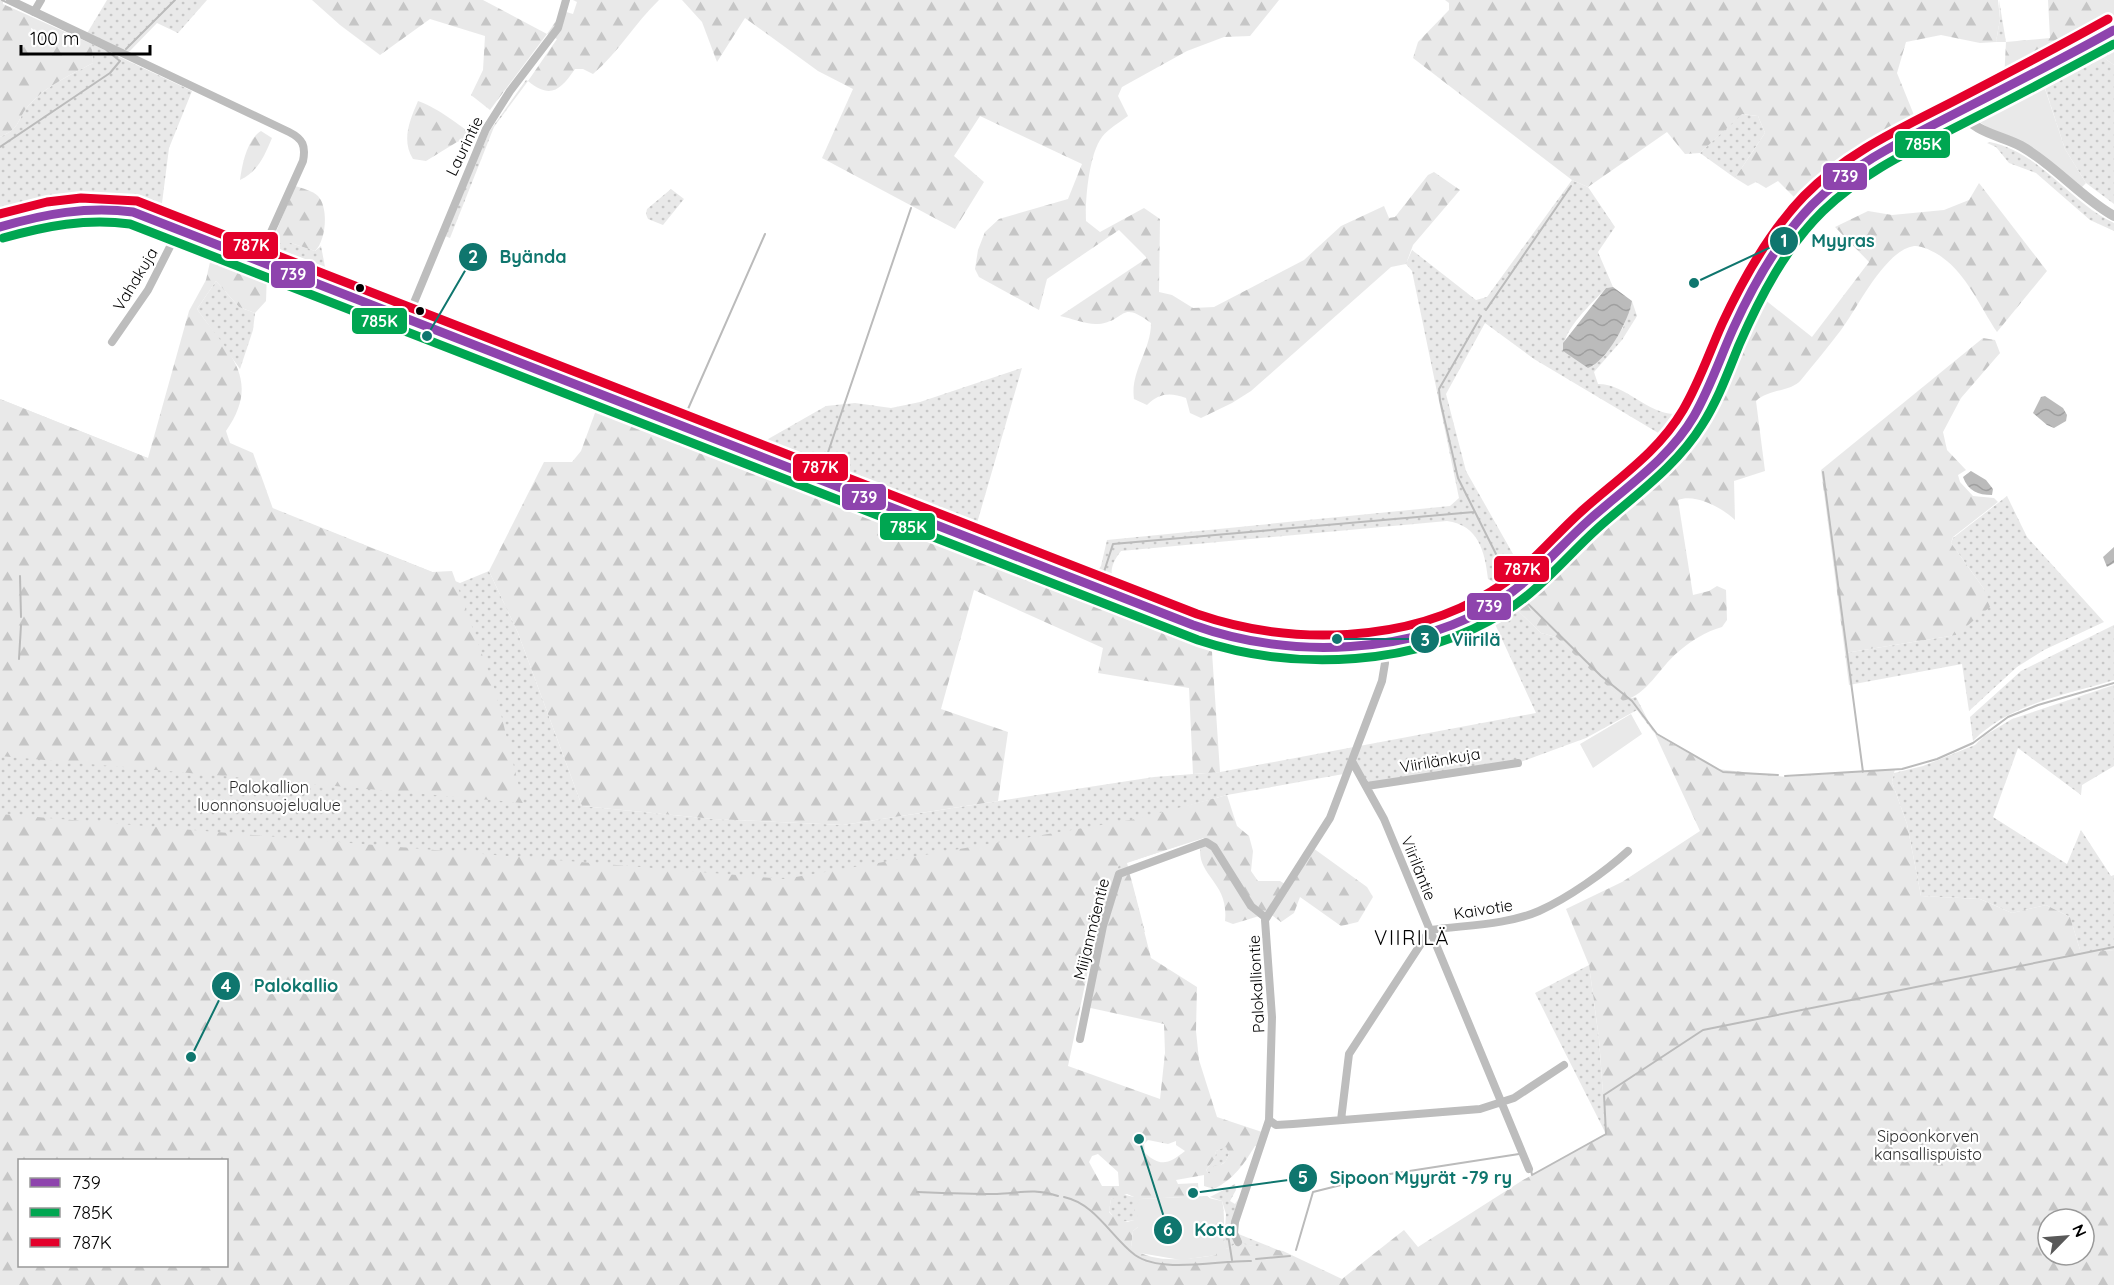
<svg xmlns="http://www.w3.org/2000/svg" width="2114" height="1285" font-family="Quicksand,sans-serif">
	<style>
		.grass { fill: url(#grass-dots) }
		.forest { fill: url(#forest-firs); fill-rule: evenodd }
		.garden { fill: #e9e9e9 }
		.water { fill: url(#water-waves) }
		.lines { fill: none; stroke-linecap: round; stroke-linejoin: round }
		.stream { stroke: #bbb; stroke-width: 2 }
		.street { stroke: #bdbdbd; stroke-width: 8 }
		.secondary { stroke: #c0c0c0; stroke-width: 10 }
		.bus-1-casing { stroke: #fff; stroke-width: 14 }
		.bus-2-casing { stroke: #fff; stroke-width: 14 }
		.bus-3-casing { stroke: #fff; stroke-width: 14 }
		.bus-1 { stroke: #8e44ad; stroke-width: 9 }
		.bus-2 { stroke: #00a651; stroke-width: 9 }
		.bus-3 { stroke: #e4002b; stroke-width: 9 }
		.bus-dot { fill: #000; stroke: #fff; stroke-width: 2 }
		.labels { text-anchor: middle; stroke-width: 4.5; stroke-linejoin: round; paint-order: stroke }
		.street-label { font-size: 16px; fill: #000; stroke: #fff }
		.park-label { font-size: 16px; fill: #2e2e2e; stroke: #fff }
		.quarter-label { font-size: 20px; letter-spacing: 1.5px; fill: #000; stroke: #fff }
		.leader { fill: none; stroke: #0f766e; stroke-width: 2 }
		.callout-dot { fill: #0f766e; stroke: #fff; stroke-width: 2 }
		.mark-label { font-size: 18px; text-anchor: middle; font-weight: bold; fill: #fff }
		.callout-label { font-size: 18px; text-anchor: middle; font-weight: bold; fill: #0f766e; stroke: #fff; stroke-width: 4.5; stroke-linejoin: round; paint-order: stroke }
		.line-badge { stroke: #fff; stroke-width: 2 }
		.badge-label { font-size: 16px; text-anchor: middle; font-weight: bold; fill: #fff }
	</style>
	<defs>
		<pattern id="grass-dots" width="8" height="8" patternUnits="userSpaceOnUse" patternTransform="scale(1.5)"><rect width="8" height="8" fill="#e9e9e9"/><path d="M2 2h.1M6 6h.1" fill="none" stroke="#c6c6c6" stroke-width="1.8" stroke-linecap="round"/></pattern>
		<pattern id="forest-firs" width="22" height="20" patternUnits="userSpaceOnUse" patternTransform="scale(1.5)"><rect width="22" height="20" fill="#e9e9e9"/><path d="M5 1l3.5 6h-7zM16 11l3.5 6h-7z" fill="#c6c6c6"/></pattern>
		<pattern id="water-waves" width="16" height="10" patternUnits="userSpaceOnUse" patternTransform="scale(1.5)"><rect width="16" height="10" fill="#bbb"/><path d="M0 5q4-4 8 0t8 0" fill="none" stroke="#9f9f9f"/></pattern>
	</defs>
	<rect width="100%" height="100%" fill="#fff"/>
	<path class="grass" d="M107,0h100l-29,33 -21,-10 -30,31 -41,-19z
		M1999,0l7,42h-10l4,-23z
		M92,44l100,47 -23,57 -8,63c-66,-20 -96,-14 -161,5v-79c22,-9 16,-18 30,-33 16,-18 42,-30 63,-41z
		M2100,55l14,10v139l-28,-21 -21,-34 -20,-61 32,-23z
		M526,80l2,1 -34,46 -44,111 -5,-2 44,-104z
		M1741,114l17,2 7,17 -30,45 -35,-25z
		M1990,142c50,10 79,60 124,81v8l-24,-11 -54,-47 -27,-10 -13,-16 -9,-4z
		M1572,180l16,7 27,40 -17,25 15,35 -7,1c-14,16 -43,40 -43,63l30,15 30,-38 9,-27 5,15 -15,24 -28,32 4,12c29,0 49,31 79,30l-14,25 -3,-5 -126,-75 -49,-36 -39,71 20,77 47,83 12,11 -8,8 -20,11 -9,-5c-3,-28 -10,-54 -41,-58l-326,30c-7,9 -12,18 -8,30l-17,-8 5,-7 6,-26 343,-34 9,-8 -47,-227 -6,-7 6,-14 64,50 11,-3z
		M671,189l13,10 -21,26 -15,-6 -2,-5 1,-5z
		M274,237l4,6h13l24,8 6,-5 5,26 7,10 -64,-22 -5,-6z
		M216,281l23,26 16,6 -2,17 -13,39 -43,-60z
		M1022,368l-47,162 -219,-84 70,-40 29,-3 36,5 29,-6z
		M0,399l460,184 29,-12 29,62 64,173 131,13 130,6 311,-48 66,-5 316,-59 -41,-89 -8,-4 24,-16 30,29 15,4 67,63 13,-3 19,37 -18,-24 -51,28 -68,25 -151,23 -14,-23 -4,10 -122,22 -40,11 17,31 -77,26 18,69 -142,6 -1003,110z
		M2007,496l20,41 77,85 -60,28 -27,17 -48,44 -7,-47 -113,21 -4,-32 111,-18 28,-46 -33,-46 2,-5z
		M2114,625v55c-48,15 -106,24 -141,61l-3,-24 51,-46z
		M2114,685v81l-32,19 -1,10 -63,-47 -25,69 74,47 14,-34 30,46 3,-1v75l-33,3 -11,-36 -24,-12 -34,8 -32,-14 -59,-3 -14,-72 -15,-42 2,-9 29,-7 52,-21 9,-9 28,-17z
		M1589,965l10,74 7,95 -71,-141z
		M1226,1146l3,8 -3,7 -17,13 -3,-4 9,-12 1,-7z
		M1235,1184l1,6 -6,11 5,3 8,-12 -7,41 47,19 -46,-9 -10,6 -3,-2 2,-33 -4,-13 -12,-4z
		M1121,1194l13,3v23c-10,3 -19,0 -25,-9l2,-12z"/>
	<path class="forest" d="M0,0h3v4l89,40 1,19c-21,11 -47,23 -63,41 -14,15 -8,24 -30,33z
		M312,0h171l64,34 16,-23 10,3 4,-12 -4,-2h86c-24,23 -41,53 -66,74l-10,-5h-8c-15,22 -25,30 -47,12l29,-42 -10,-5 -57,76 -19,-15 12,-25 2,-34 -55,-17 -50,36 -40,-30z
		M682,0h597l-29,36 -26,1 -37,14 -65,36 -4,9 10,20c-8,6 -20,13 -26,21 -13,17 -17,63 -16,84l14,11 44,-24 16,11 -1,73 13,3 21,13 21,-1 90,-47 37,-34 43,-20 5,12 6,-1 33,-42 6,-3 26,18 -47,55 -7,19 -15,3 -140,124 -19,12 -31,15 -11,-5 -4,-15c-16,-6 -27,-5 -39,7l-13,-6c-4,-28 17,-48 17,-76 -32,-24 -24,-2 -53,1 -11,1 -27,-6 -38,-8l87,-58 -28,-28 -72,49 -8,31 -60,-33 -4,-8 3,-19 7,-18 14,-13 69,-20 14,-35 -102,-48 -26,40 30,26 -29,47 -133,-71 31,-69 -35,-18 -73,-53 -28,44 -15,-40z
		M1445,0h553l2,19 -4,23 -16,1 -39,-8 -35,7 -9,31 21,52c-14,7 -28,15 -42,21 -37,14 -46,12 -70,48l3,2 -6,10 -25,-25 -12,7 -10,-6 -8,4 -13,-8 30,-45 -7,-17 -16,-2 -42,39 -15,1 -18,-22 -79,55 -16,-7 -159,-122 5,-16 31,-32v-7z
		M2048,0h66v24l-46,29 -64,28 2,-39 44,-4z
		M2114,38v27l-14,-10 -23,10 -32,23 -2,-5 22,-18z
		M418,101c14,4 41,23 53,33l-1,4 -13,4 -31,19 -13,-2c-12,-19 -3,-39 5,-58z
		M261,131l11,7c-8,19 -14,33 -32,42 2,-15 7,-41 21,-49z
		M1979,183l68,88 -50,61c-16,-24 -31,-58 -54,-74 -6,-5 -21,-13 -29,-12 -29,4 -57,63 -73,84 -13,17 -27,34 -40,50 -10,12 -33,9 -45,21l9,70 -31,10 1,39c-12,-12 -40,-27 -57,-20l15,95 16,-4 8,-5 9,4 1,30 -5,7c-17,5 -30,13 -44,25 -19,16 -30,42 -55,49l-67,-64 -15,-4 -30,-29 72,-70 86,-74 15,-18 75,-147 53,42 57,-75 -34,-35 33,-16 24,4 52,-5 25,-10z
		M295,186c7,2 18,5 23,10 11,12 8,45 -3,55l-24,-8h-13l-4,-6z
		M212,253l55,20 -1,28 -11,12 -16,-6 -23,-26 -19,28c30,43 66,69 29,122l4,12 23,10 20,56 159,63 20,-1 43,119 28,113 -523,-47v-357l148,59 41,-147 17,-31z
		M1983,338l12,2 5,13 -39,45 -18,34 4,18 19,20 -8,5 2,7 13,14 21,2 4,4 -45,35 -2,6 33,46 6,18 -34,28 -111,18 -24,-183z
		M599,402l612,235 9,135 -27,2 -4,-86 -91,-15 5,-25 -129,-58 -33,119 67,23 -10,69 -155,24 -130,-6 -131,-13 -64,-173 -29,-62 55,-109h28l9,-11z
		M1655,734l62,35 69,8 109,-8 -3,13 15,42 14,72 59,3 32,14 34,-8 24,12 11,36 33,-3v335h-2114v-471l784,65 352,-60 91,-24 10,31 12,10 4,15 -2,20 7,10h22l8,5 25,-38 54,39 6,10 -15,25 -17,4 -41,-29 -6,16 -13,9 -12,-9 -36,11 -8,-3c4,-37 -25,-44 -25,-70 0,-4 3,-9 4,-13l-85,27 -21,57 -30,144 92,33 5,-46 -1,-29 -78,-17 29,-127 13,-12 23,90 46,29 -1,44 3,29 18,57 48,16 -5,14 -5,-1c-11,18 -21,33 -41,43l-10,-3v-11l-28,5 2,4 20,-1 1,13 23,5c4,13 0,43 5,48l10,-6 46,8 59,28 62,-49 14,17 105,-67 83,-46 -7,-95 -10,-74 -23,-56 56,-27 78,-51zM1148,1140l20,4 8,-3v4l9,6c-15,12 -24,17 -40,2l-1,-9zM1226,1147l3,7c-3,8 -6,12 -15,12l-5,8 -3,-4 9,-12 1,-7zM1098,1154l20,18 1,14h-17l-13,-24 3,-6zM20,1160h206v106h-206zM1127,1194l7,3v23l-7,2 -15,-7 -3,-3 2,-13zM1207,1196l4,4 5,55c-27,4 -62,10 -85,-8l2,-16 5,-4 2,-28zM2048,1219h36v36h-36z"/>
	<path class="garden" d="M2043,83l22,66 21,34 -5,5 -106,-69 2,-10z
		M1631,714l11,20 -49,34 -13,-24z
		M1207,1196l9,7v52l-35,5 -47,-8 -3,-5 2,-16 5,-4 -1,-22 3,-6z"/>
	<path class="water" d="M1613,287l19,14c-3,19 -25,60 -44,67l-25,-17v-8l43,-55z
		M2045,396l18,12 4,7 -1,6 -12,7 -7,-3 -14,-12 8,-16z
		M1971,471l15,9 7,9 -1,6c-14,0 -24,-4 -29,-18z
		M2114,547v16l-7,4 -4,-10z"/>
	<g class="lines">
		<path class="stream" d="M126,49l49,-49
			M0,147l110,-74 10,-12 -15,-12 -103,-49
			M1486,310l85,-124
			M1481,316l-42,73 1,11 18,78 51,102
			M746,443l-57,-24 -1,-10 77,-175
			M752,446l231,88
			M1823,472l40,300
			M821,473l90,-265
			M991,537l111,41 11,-34 361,-32
			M20,576l1,41
			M1518,594l83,82 31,25 25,33 66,38 55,3
			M19,659l2,-34
			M1785,776l117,-7 35,-10 36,-16 35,-26 30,-12 76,-22
			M1531,1170l1,5 74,-41 -2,-39 99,-65 411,-83
			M1377,1176l142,-22
			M917,1192c26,1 53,2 80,2 23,-1 37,-6 61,2
			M1064,1197c32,7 47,40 71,58 27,19 85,5 116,6
			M1231,1226l-3,9 4,25
			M1296,1250l17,-58 60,-15
			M1256,1259l34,-3"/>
		<path class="street" d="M10,0l279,132c14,7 17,14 14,29l-45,100
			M34,12l7,-12
			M408,317l78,-188 24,-38 48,-63 8,-28
			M112,342l36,-52 31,-61
			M1384,642l1,21 -3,18 -52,137 -65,102 7,97 -3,103 7,5 17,-1 187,-15 34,-11 50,-33
			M1353,763l31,56 145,350
			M1367,786l151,-23
			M1430,930c35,-5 77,-5 109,-19 29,-13 66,-39 89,-60
			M1080,1039l23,-113 16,-52 87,-32 8,5 37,59 15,12
			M1341,1120l8,-66 81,-124
			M1238,1242l-4,-9 1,-11 34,-102"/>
		<path class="secondary" d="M1962,111c11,22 39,24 59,35 34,19 59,51 93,70
			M0,227c45,-14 86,-23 133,-15l275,105 747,295c25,8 50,19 76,25 83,20 194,10 267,-35 35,-22 61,-55 91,-82 37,-33 78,-60 104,-103 18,-32 30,-67 46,-100 19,-39 44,-82 74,-113 40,-41 94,-65 144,-91 53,-27 105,-54 157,-83"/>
		<defs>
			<path id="bus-1" d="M0,227c44,-13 87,-21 133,-15l1060,413c95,34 222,32 309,-26 33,-22 58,-53 87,-79 37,-33 80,-61 105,-104 16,-28 26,-58 39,-87 20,-44 45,-89 79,-124 42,-43 98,-68 150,-95 51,-26 102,-52 152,-80"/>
			<path id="bus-2" d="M3,238c43,-12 83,-20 127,-14l1068,416c97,32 220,27 308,-29 35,-22 61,-55 92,-83 37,-33 78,-61 104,-103 16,-25 26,-53 37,-80 21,-48 47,-98 84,-134 41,-40 95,-64 145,-90 49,-25 98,-51 146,-77"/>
			<path id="bus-3" d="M0,214l47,-12 34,-4 56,3 1060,413c93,32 210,30 295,-23 36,-21 61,-55 92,-82 35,-31 75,-58 99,-99 16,-27 26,-57 39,-86 21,-45 47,-92 82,-128 43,-44 100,-69 154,-97 50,-26 100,-52 150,-80"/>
		</defs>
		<use href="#bus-1" class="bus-1-casing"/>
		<use href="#bus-2" class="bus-2-casing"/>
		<use href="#bus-3" class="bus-3-casing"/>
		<use href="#bus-1" class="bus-1"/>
		<use href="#bus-2" class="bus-2"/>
		<use href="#bus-3" class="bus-3"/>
	</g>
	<g class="bus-dot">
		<circle cx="360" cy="288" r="5"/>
		<circle cx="420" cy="311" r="5"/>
	</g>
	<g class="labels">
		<g class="street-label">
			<text transform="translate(464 146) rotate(-64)" y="6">Laurintie</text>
			<text transform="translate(135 279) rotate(-59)" y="6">Vahakuja</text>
			<text transform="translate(1440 760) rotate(-10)" y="6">Viirilänkuja</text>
			<text transform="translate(1419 868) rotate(68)" y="6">Viiriläntie</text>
			<text transform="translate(1483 909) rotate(-9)" y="6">Kaivotie</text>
			<text transform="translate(1091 929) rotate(-76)" y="6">Miijanmäentie</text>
			<text transform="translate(1256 984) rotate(-93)" y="6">Palokalliontie</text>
		</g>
		<g class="park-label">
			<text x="269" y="793">Palokallion<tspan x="269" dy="18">luonnonsuojelualue</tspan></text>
			<text x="1928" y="1142">Sipoonkorven<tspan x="1928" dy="18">kansallispuisto</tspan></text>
		</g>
		<g class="quarter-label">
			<text x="1412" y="945">VIIRILÄ</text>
		</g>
	</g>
	<path class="leader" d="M1694 283L1784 241M427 336L473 257M1337 639L1425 639M191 1057L226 986M1193 1193L1303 1178M1139 1139L1168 1230"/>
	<g class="callout-dot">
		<circle cx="1694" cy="283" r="6"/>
		<circle cx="427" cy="336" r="6"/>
		<circle cx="1337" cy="639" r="6"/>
		<circle cx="191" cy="1057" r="6"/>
		<circle cx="1193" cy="1193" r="6"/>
		<circle cx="1139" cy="1139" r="6"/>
		<circle cx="1784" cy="241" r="15"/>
		<circle cx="473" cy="257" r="15"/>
		<circle cx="1425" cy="639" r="15"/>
		<circle cx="226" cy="986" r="15"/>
		<circle cx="1303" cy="1178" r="15"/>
		<circle cx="1168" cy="1230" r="15"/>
	</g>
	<g class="mark-label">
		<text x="1784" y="247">1</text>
		<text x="473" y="263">2</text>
		<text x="1425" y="646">3</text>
		<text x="226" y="992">4</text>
		<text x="1303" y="1184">5</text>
		<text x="1168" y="1236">6</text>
	</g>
	<g class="callout-label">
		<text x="1843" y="247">Myyras</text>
		<text x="533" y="263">Byända</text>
		<text x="1476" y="646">Viirilä</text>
		<text x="296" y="992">Palokallio</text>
		<text x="1421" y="1184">Sipoon Myyrät -79 ry</text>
		<text x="1215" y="1236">Kota</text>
	</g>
	<g class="line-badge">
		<rect x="1894" y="130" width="57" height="29" rx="6" fill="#00a651"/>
		<rect x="1822" y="162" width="46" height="29" rx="6" fill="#8e44ad"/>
		<rect x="222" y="231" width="57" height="29" rx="6" fill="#e4002b"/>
		<rect x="270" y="260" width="46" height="29" rx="6" fill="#8e44ad"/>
		<rect x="351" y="307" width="57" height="28" rx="6" fill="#00a651"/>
		<rect x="792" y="453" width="57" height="29" rx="6" fill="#e4002b"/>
		<rect x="841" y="483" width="46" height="28" rx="6" fill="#8e44ad"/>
		<rect x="879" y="512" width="57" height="29" rx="6" fill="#00a651"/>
		<rect x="1493" y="555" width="57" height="28" rx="6" fill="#e4002b"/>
		<rect x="1466" y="592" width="46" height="29" rx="6" fill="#8e44ad"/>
	</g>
	<g class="badge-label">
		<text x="1923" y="150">785K</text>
		<text x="1845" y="182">739</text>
		<text x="251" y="251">787K</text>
		<text x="293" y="280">739</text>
		<text x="379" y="327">785K</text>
		<text x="820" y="473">787K</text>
		<text x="864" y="503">739</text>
		<text x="908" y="533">785K</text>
		<text x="1522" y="575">787K</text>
		<text x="1489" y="612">739</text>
	</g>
	<rect x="18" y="1159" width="210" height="108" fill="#ffffff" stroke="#999999" stroke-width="1.5"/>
	<rect x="30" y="1178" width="30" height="9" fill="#8e44ad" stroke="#999999" stroke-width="1.5"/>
	<text x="72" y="1189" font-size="18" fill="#000000">739</text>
	<rect x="30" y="1208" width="30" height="9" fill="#00a651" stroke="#999999" stroke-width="1.5"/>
	<text x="72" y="1219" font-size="18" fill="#000000">785K</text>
	<rect x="30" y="1238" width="30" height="9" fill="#e4002b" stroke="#999999" stroke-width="1.5"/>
	<text x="72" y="1249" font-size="18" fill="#000000">787K</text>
	<g transform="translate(2066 1237) rotate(65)"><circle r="28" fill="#ffffff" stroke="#999999" stroke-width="1.5"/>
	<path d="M0-4.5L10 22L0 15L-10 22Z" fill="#595959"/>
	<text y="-9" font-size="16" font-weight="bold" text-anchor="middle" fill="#000000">N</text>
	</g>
	<path d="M21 45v9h129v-9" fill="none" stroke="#000000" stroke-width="3"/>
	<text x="30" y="45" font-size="18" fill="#000000" stroke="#ffffff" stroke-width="4.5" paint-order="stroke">100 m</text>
</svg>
